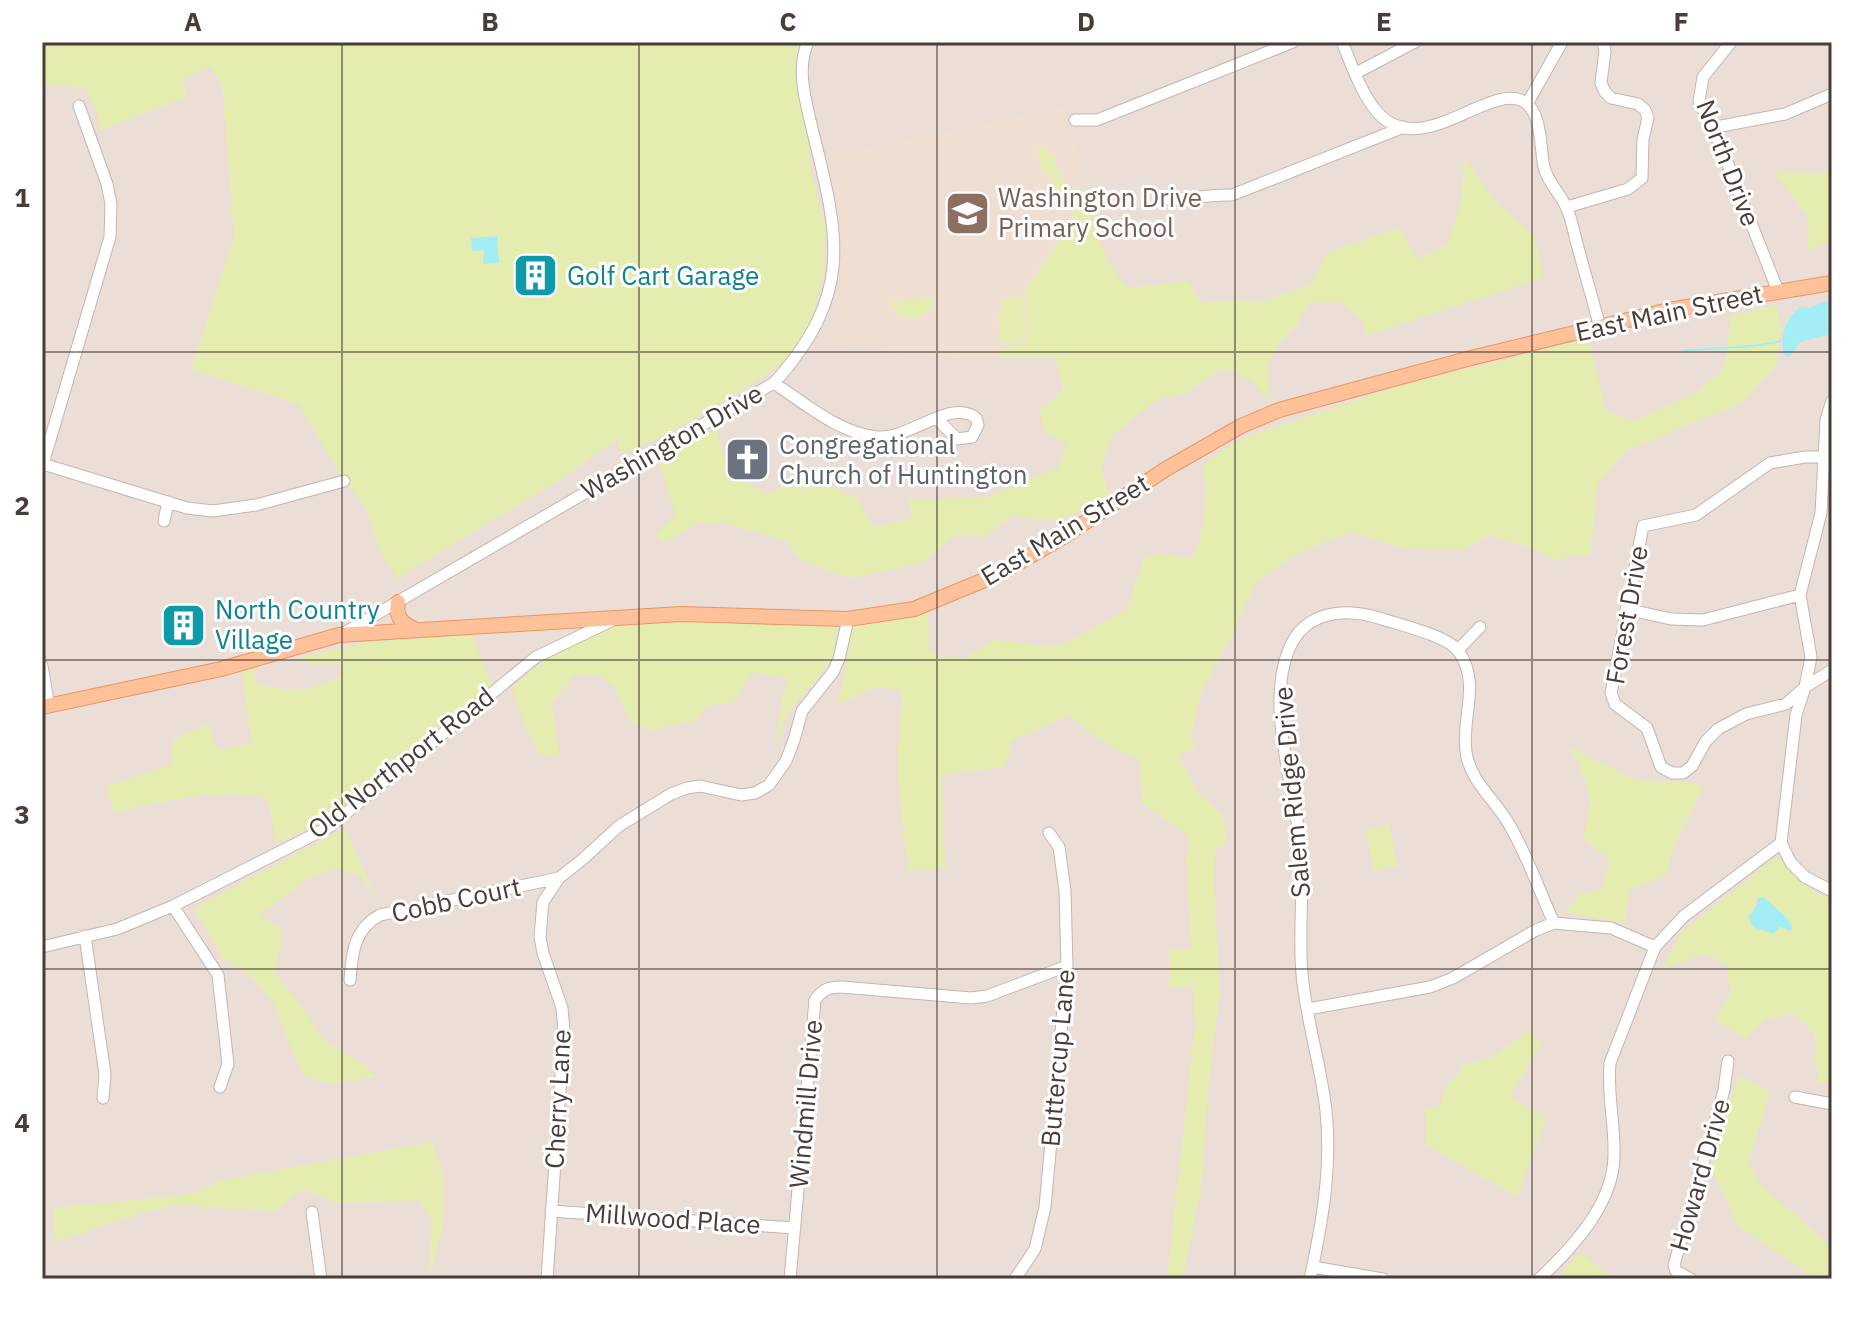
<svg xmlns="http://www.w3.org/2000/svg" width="1874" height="1321" font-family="'IBM Plex Sans',sans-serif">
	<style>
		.residential { fill: #eaded7 }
		.education { fill: #efded2 }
		.green { fill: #e4ecb0; fill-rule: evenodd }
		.water { fill: #a3eef5 }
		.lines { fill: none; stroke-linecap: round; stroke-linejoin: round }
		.stream { stroke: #a3eef5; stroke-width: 2 }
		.minor-casing { stroke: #c5b5ae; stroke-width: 13 }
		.major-casing { stroke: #eb9662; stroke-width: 16 }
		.minor { stroke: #fff; stroke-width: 11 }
		.major { stroke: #ffc199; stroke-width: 14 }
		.grid { fill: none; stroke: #4a3c37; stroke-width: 2; stroke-opacity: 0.55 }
		.labels { text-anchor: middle; stroke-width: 6; stroke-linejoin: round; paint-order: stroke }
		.street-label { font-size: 26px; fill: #4a3c37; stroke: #fff }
		.education-label { font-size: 26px; fill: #785e54; stroke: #fff; text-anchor: start }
		.culture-label { font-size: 26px; fill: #0d838f; stroke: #fff; text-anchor: start }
		.worship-label { font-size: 26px; fill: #5b616d; stroke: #fff; text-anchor: start }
		.neatline { fill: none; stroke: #4a3c37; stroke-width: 3 }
		.grid-label { font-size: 26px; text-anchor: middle; font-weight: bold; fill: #4a3c37 }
	</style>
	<rect width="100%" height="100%" fill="#f5eee9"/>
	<path class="residential" d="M42,42h1790v1237h-1790z"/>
	<path class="education" d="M1064,107l50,172 -54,74 -103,7 -133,-19 12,-33 7,-63 -13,-89z"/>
	<path class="green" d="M42,42h765l-7,33 12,99 13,53 -1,47 -17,60 -17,22 -30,23 -98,58 -39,16 -5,-6 1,-10 -53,39 -169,102 -20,-33 -11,-38 -22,-26 -45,-77 -108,-34 43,-135 -12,-151 -12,-17 -27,12 4,18 -87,33 -4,-22 -11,-20 -43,-4z
		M1041,145l8,8h7v14l8,15 -1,10 -6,1 -3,-8 -5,-2 5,-8 -9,-2 -2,3 -5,-25z
		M1464,158l35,48 36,30 8,42 -178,58 -2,-15 -22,-19 -32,1 -12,22 -16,16 -13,22 1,37 -20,-21 -26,-11 -41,27 -26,5 -44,35 -11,31 8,30c-42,22 -47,29 -95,20l-32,21 -25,-3 -35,29 -70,15 -23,-6 -29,-13 -14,-18 -55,-16 -32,-3 -35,21 -9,-8 21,-20 -18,-54 58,-33c10,40 16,47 52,66l32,-17 26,6 31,15 16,29 39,-9 -4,-18 80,-3 70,-29 9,-24 -24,-13 -3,-20 23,-21 -8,-32h-55l-2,-7 29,-9 -1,-53 43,-63 14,-42c10,37 18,77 45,104l60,-7 13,22 43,-3 14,3 53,-19 15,-31 73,-25 19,31 29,-15 14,-42z
		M1832,168v72l-24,11v-35l-36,-45 48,3z
		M1022,296l4,44 -25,5 -3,-30 5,-1 -2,-8 4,-7z
		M934,297l-4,13 -12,8c-12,1 -23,-3 -27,-16z
		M1776,305l5,24 -5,37 -36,38 -113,46 -29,33 -8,73 -15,-1 -19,6 -24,-13 -43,-13 -23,14h-22l-43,-1 -52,-16 -56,24 -38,28 -24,53 -31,58 -9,44 5,10 -18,5 20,39 26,24 3,27 -12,5 -1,34 6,109 -12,97 -6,92 -19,98h-16l28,-253 -3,-56 -1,18h-22v-39h22l-5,-92 3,-21 -47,-33 -3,-44c-26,-9 -49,-24 -69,-44l-57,25 -8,27 -63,7 3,94 -37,3 -11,-103 5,-78 -27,-3 -37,18 16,-82 74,-10 1,38 14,7 25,-1 26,-17 56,7 21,-6 56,-32 16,-50 15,-5 34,4c15,-31 14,-60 12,-94l39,-26 149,-50 197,-50 17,73 28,10 62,-28 28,-24 7,-53z
		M692,621l144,6 -3,33 -45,52 -12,35 6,-49 6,-19 -36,-7 -19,31 -27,3 -9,14 -47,10 -18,-7 -17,-35 -13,-12 -27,-1 -23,28 8,55 -21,-5 -14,-27 -13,-38 33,-29 75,-37z
		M472,635l20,50 -169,136 -47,23 -8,-45c-44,-13 -108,4 -153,13l-10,-25 66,-22 2,-25 36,-16 8,26 34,-7 -9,-70 12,-4 3,16c35,5 54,9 85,-10l-3,-11 -29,1 -12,-7 68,-16z
		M1569,746l67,34 55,2 13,4 -28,56 -10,32 -36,16 -5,33 -60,-10 15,-19 22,-4 7,-31 -26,-21c12,-43 6,-54 -14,-92z
		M1389,825l8,41 -23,5 -8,-41z
		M345,828l30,68 -17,-22 -25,-5 -25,10 -48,35 22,17 -6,43 27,34 21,33 39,22 13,14 -45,7 -27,-8 -17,-37 -13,-36 -25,-28 -26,-17 -29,-49 29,-17z
		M1777,856l40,38 15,3v184l-14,3 -4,-51 -20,-19 -28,5 -21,20 -30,-20 15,-25 -3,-29 -21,-11 -43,14 17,-34zM1765,898l23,21 -8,7 -31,-9 9,-18z
		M1531,1029l10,15 -31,53 36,22 -29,78 -92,-53 1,-37h14l3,-17 22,-25 27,-8z
		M1739,1076l31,15 -21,71 12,23 71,62v32h-16l-78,-53 -27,-57 14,-53z
		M432,1142l12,33 -1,52 -13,48 1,-56 -12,-19 -80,3 -36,-14 -27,22 -103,-6 -57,16 -61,22 -2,-35 137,-14 29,-13z
		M1581,1252l33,27h-59z"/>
	<path class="water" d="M497,236l2,27 -16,1 1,-14 -12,1 -1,-13z
		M1832,299v35l-32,8 -10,15 -6,-2c-4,-20 0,-34 16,-48l9,1z
		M1758,898h7l23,21 5,11 -4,1 -9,-5 -6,8 -21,-7 -4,-10 8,-12z"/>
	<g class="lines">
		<path class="stream" d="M1683,351c33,-4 65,-2 98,-10"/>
		<defs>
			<path id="minor" d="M1342,42c10,23 19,52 36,71 45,49 115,-35 148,-10 16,12 14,45 18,64 4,17 17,26 23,42 5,11 7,24 10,35 8,28 15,55 23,83
				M1731,42l-28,35 -4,24 22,46 57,144
				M1356,73l59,-31
				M1527,104l35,-62
				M1075,120h22l196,-78
				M1711,128l74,-14 47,-20
				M1160,199c24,2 48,-5 72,-4l172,-68
				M1567,207l61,-18 14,-11 1,-39 5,-21 -3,-8 -7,-6 -27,-6 -6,-6 -4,-9 4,-32 -2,-9
				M774,383c30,20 66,51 104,54 33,2 72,-39 98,-19l2,7 -6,12 -15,2 -20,-20
				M1832,401l-6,19 -5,93 -21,82 11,62 -6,30 -9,28 -15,128 10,20 14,14 27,14
				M1823,457h-18l-35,6 -74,52 -53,11 -32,167 4,11 32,24 14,39 11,6h11l9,-7 14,-25 12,-12 28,-15 40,-10 19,-17 27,-17
				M43,464l144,44 26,3 43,-6 88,-24
				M42,467l68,-230 1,-33 -4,-20 -28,-78
				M164,521l4,-19
				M1626,609l45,10 32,1 97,-25
				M344,633l430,-250c84,-93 63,-152 36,-263 -6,-25 -13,-54 -2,-78
				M1458,650l22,-23
				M42,666l7,40
				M173,906l45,69 10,89 -8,23
				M85,936l20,138 -2,24
				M42,947l75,-18 56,-23 156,-79 207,-170 75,-36
				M350,980c2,-27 4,-51 30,-65l179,-37
				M1308,1009l122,-22 23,-9 83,-48 18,-7 57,5 44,19
				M1795,1097l37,7
				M551,1211l244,17
				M312,1212l9,67
				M1313,1267l70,12
				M547,1279l17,-248 -2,-23 -19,-55 -3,-16 3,-35 16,-24 24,-19 36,-33 52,-32 16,-6 13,-2 41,9 14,-2 14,-8 17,-24 8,-21 8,-29 31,-39 6,-13 9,-40
				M790,1279l25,-279c8,-11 14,-13 27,-13l129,11 16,-2 80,-30
				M1015,1279l20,-30 10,-42 22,-241 -2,-75 -6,-44 -10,-14
				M1310,1279c12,-55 22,-112 16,-168 -5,-46 -20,-91 -24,-137 -4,-45 3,-89 -2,-133 -7,-58 -34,-137 -11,-192 16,-39 58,-42 93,-30 18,6 67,17 77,33 22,32 2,66 7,100 4,29 29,48 43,72 18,31 30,66 45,99
				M1539,1279c33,-31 75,-75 75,-124 1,-31 -7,-61 -4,-92l45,-116 29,-31 97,-73
				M1691,1279l-15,-8 -2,-6 50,-175 4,-29"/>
			<path id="major" d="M398,602c-3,16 4,21 18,28
				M42,707l179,-38 118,-34 342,-21 167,5 66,-10 85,-35 64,-37 103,-68 75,-43 38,-16 192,-52 198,-48 163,-27"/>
		</defs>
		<use href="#minor" class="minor-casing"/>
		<use href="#major" class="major-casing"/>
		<use href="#minor" class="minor"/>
		<use href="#major" class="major"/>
	</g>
	<path class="grid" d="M342,42v1237M639,42v1237M937,42v1237M1235,42v1237M1532,42v1237M42,352h1790M42,660h1790M42,969h1790"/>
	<defs>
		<symbol id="school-square" viewBox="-11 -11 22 22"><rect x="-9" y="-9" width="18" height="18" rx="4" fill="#8d6e63" stroke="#fff"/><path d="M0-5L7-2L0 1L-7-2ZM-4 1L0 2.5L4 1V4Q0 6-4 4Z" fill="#fff"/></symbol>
		<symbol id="building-square" viewBox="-11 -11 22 22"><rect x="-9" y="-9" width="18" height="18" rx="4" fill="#0f9aa8" stroke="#fff"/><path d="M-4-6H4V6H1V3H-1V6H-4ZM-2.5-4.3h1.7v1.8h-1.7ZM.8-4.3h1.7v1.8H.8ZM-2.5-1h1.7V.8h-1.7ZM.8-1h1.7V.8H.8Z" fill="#fff"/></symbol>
		<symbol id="church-square" viewBox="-11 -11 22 22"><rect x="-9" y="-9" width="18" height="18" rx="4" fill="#6b7280" stroke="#fff"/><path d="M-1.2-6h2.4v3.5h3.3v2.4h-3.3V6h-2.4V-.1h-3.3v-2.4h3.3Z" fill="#fff"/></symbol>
	</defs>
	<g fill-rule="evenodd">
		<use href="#school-square" x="942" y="188" width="51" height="51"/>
		<use href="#building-square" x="510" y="250" width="51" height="51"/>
		<use href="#church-square" x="722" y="434" width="51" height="51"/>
		<use href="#building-square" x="158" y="600" width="51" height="51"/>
	</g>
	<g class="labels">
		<g class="street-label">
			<text transform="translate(1728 163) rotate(69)" y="9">North Drive</text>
			<text transform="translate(1669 313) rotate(-12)" y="9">East Main Street</text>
			<text transform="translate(672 442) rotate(-30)" y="9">Washington Drive</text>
			<text transform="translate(1065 530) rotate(-31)" y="9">East Main Street</text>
			<text transform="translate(1627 615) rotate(-80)" y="9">Forest Drive</text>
			<text transform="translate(401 763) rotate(-38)" y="9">Old Northport Road</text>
			<text transform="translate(1292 792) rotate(-95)" y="9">Salem Ridge Drive</text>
			<text transform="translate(456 900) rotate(-12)" y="9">Cobb Court</text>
			<text transform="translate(1058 1058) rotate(-85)" y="9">Buttercup Lane</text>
			<text transform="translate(558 1099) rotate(-87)" y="9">Cherry Lane</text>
			<text transform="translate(806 1104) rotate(-85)" y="9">Windmill Drive</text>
			<text transform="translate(1700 1175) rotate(-74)" y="9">Howard Drive</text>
			<text transform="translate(673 1219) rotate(4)" y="9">Millwood Place</text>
		</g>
		<g class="education-label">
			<text x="998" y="207">Washington Drive<tspan x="998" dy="30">Primary School</tspan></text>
		</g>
		<g class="culture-label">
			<text x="567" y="285">Golf Cart Garage</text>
			<text x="215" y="619">North Country<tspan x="215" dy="30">Village</tspan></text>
		</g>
		<g class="worship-label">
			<text x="779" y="454">Congregational<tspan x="779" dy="30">Church of Huntington</tspan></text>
		</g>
	</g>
	<rect width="1874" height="1321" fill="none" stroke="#ffffff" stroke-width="88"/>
	<rect x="44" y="44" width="1786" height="1233" class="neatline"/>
	<g class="grid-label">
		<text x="193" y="31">A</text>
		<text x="490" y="31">B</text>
		<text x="788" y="31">C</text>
		<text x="1086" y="31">D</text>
		<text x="1384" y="31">E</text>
		<text x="1681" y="31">F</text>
		<text x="22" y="207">1</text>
		<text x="22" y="515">2</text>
		<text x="22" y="824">3</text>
		<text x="22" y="1132">4</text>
	</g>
</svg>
